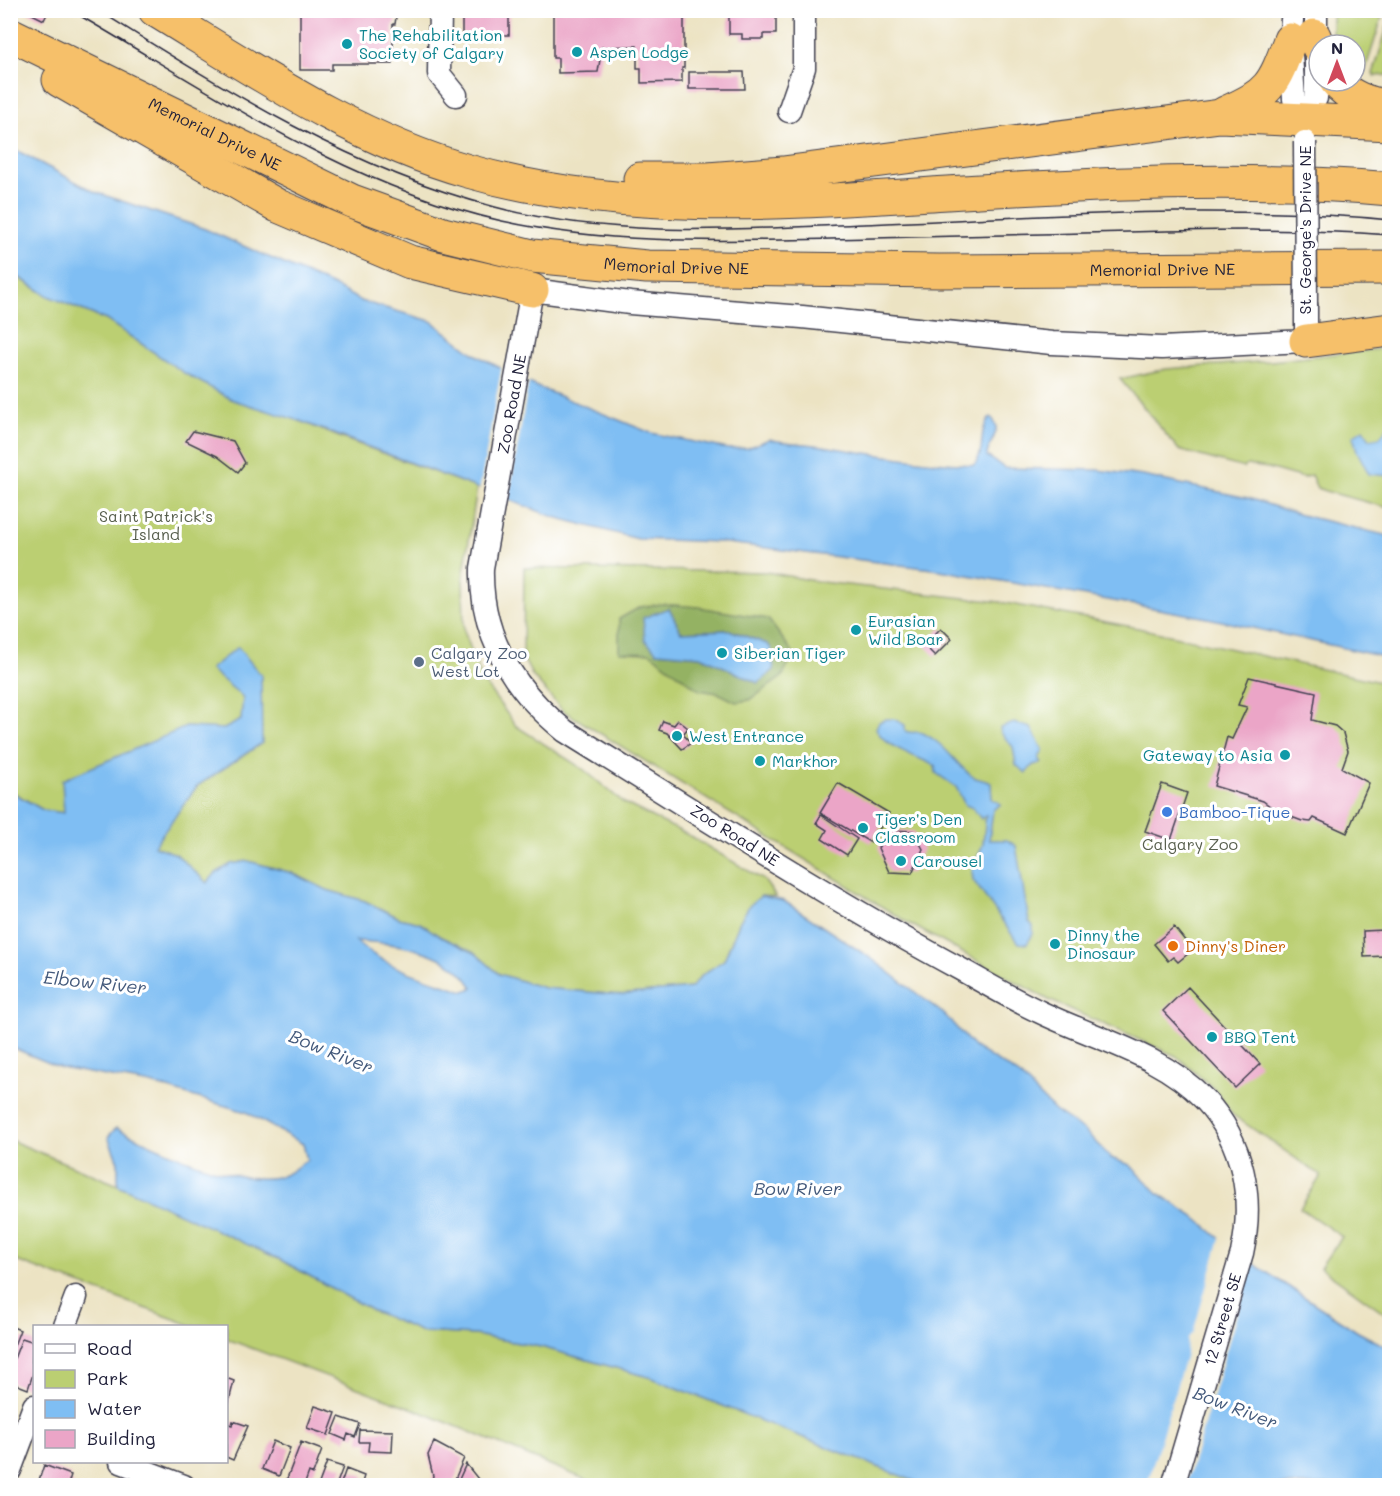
<svg xmlns="http://www.w3.org/2000/svg" width="1400" height="1496" font-family="Mali,sans-serif">
	<style>
		.green { fill: #bbcf72; stroke: #6e7856; stroke-width: 1.5 }
		.forest { fill: #94b264; stroke: #5b6a50; stroke-width: 1.5; fill-rule: evenodd }
		.water { fill: #7fbef3; stroke: #507097; stroke-width: 1.5; fill-rule: evenodd }
		.pier { fill: #ece3c3 }
		.building { fill: #eba5c7 }
		.lines { fill: none; stroke-linecap: round; stroke-linejoin: round }
		.minor-casing { stroke: #403f4f; stroke-width: 25 }
		.highway-casing { stroke: #403f4f; stroke-width: 35 }
		.minor { stroke: #fff; stroke-width: 22 }
		.highway { stroke: #f6c06b; stroke-width: 33 }
		.tram { stroke: #22223b; stroke-width: 1.5 }
		.minor-bridge-casing { stroke: #403f4f; stroke-width: 25; stroke-linecap: butt }
		.minor-bridge { stroke: #fff; stroke-width: 22 }
		.culture-dot { fill: #0f9aa8; stroke: #fff; stroke-width: 2 }
		.service-dot { fill: #5c6f8a; stroke: #fff; stroke-width: 2 }
		.shop-dot { fill: #3f7fe0; stroke: #fff; stroke-width: 2 }
		.food-dot { fill: #e8710a; stroke: #fff; stroke-width: 2 }
		.labels { text-anchor: middle; stroke-width: 6; stroke-linejoin: round; paint-order: stroke }
		.culture-label { font-size: 16px; fill: #0d838f; stroke: #fff; text-anchor: start }
		.street-label { font-size: 16px; fill: #22223b; stroke: #fff }
		.park-label { font-size: 16px; fill: #585f4e; stroke: #fff }
		.service-label { font-size: 16px; fill: #4e5e75; stroke: #fff; text-anchor: start }
		.shop-label { font-size: 16px; fill: #366cbe; stroke: #fff; text-anchor: start }
		.food-label { font-size: 16px; fill: #c56008; stroke: #fff; text-anchor: start }
		.water-label { font-size: 18px; font-style: italic; fill: #43597b; stroke: #fff }
	</style>
	<rect width="100%" height="100%" fill="#fff"/>
	<filter id="ink" filterUnits="userSpaceOnUse"><feTurbulence type="fractalNoise" baseFrequency=".0167" numOctaves="2"/><feDisplacementMap in="SourceGraphic" scale="12" xChannelSelector="R" yChannelSelector="G"/><feConvolveMatrix kernelMatrix="1 2 1 2 8 2 1 2 1" color-interpolation-filters="sRGB"/></filter>
	<filter id="wash" filterUnits="userSpaceOnUse"><feTurbulence type="fractalNoise" baseFrequency=".008" numOctaves="4" result="noise"/><feDisplacementMap in="SourceGraphic" scale="24" xChannelSelector="R" yChannelSelector="G"/><feGaussianBlur stdDeviation="1.35" result="paint"/><feColorMatrix in="noise" values="0 0 0 0 0 0 0 0 0 0 0 0 0 0 0 0 0 1.4 0 .05"/><feComposite in="paint" operator="in"/></filter>
	<g filter="url(#wash)">
		<rect width="100%" height="100%" fill="#ece3c3"/>
		<path class="green" d="M1332,11h52l-20,63 -9,5v-34h-23z
			M1389,22v53l-14,1 -2,-2z
			M10,272l36,23 60,25 80,54 153,63 138,51 -14,90 1,53 19,50 33,45 67,43 41,34 64,32 76,45 12,17 -15,-1 -21,25 -16,39 -22,15 -11,13 -71,7 -76,-7 -45,-14 -24,-21 -34,-16 -21,-14 -21,-5 -34,-17 -38,-11 -35,-17 -44,-12 -17,3 -15,9 -9,10 -31,-29 -23,-8 44,-60 65,-43 -19,-46 -1,23 -18,9 -38,-2 -122,86 -21,-3 -32,-19z
			M1389,348v160l-64,-17 -8,-3 -6,-13 -8,3 -35,-10 -21,-3 -3,3 -65,-18 -59,-71 46,-10 105,-8z
			M524,568l242,4 55,10 179,20 138,26 251,56v632l-69,-49 22,-30 -42,-29 21,-32 -88,-61 -19,-26 -38,-33 -127,-56 -139,-76 -348,-214 -30,-35 -9,-17z
			M10,1140l108,45 161,74 92,51 51,22 53,3 66,12 111,31 272,107h-325l-185,-76 -187,-70 -1,-13h-33l-182,-67z"/>
		<path class="forest" d="M662,604l36,3 70,12 26,35 -12,23 -32,23 -14,2 -18,-9 -19,-3 -49,-37 -31,-1v-33l21,-12zM729,630l38,14 4,4 -13,35 -57,-27 -44,-4 24,-20z"/>
		<path class="water" d="M10,147l85,45 110,37 131,58 25,14 70,20 45,34 61,32 114,46 77,16 20,-1 21,-9c18,5 35,4 54,7 51,9 99,16 151,19 13,-14 2,-33 17,-48 13,15 -3,23 -4,39l18,12 93,2 45,6 105,22 53,17 88,21v122l-181,-40 -268,-48 -221,-28 -81,-3 -84,-22 -254,-96 -67,-21 -47,-26 -80,-54 -60,-25 -35,-23z
			M1389,426v50l-20,-2 -12,-23 -4,-15 10,-7 7,10 10,-2z
			M669,608l12,24 48,-2 38,14 4,4 3,22 -16,13 -57,-27 -44,-4 -12,-12 -2,-22z
			M238,647l23,28 1,68 -65,43 -43,60 22,8 31,29 9,-10 15,-9 17,-3 44,12 35,17 38,11 34,17 21,5 21,14 34,16 24,21 45,14 76,7 71,-7 11,-13 22,-15 16,-39 9,-15 12,-10 23,5 88,58 73,56 29,32 44,27 37,37 31,21 25,26 19,7 29,29 34,22 47,39 118,77 31,16v137h-465l-272,-107 -111,-31 -66,-12 -53,-3 -51,-22 -92,-51 -161,-74v-23l-10,-25 8,-9c39,18 126,63 168,47 8,-3 16,-11 23,-15l-4,-16 -57,-32 -95,-28 -90,-16 -50,-21 -1,-256 33,19 21,3 -2,-33 124,-53 38,2 17,-9 2,-23 -33,-28zM356,941c40,2 96,9 117,47l-9,3c-38,-13 -78,-22 -108,-50z
			M886,719h8l11,6v6c6,3 12,0 18,2 23,11 32,31 50,44 6,3 12,2 18,6l1,16 9,5 -8,6 -4,30h18l9,6 13,76 4,4v8l-6,10 -9,-1 -45,-63 -1,-9 11,-27 3,-29 -5,4 -8,-11 -8,-3 -9,-18 -20,-14 -1,-7c-15,-9 -53,-19 -59,-38l3,-6z
			M1014,723l17,5 12,22 -4,8 3,5 -9,2 -7,8 -10,-8 -3,-18 -12,-14 -1,-5z"/>
		<path class="pier" d="M502,365l27,15 -21,123 -29,-11z
			M1221,1235l32,25 -67,226 -39,-1 39,-131 1,-16 6,-5z"/>
		<g id="blocks">
			<path class="building" d="M24,10h25l-5,10z
				M300,10h97l-2,14h-2v40h-61v6h-32z
				M462,10h47v25h-13v4h-22v-5h-12z
				M553,10h131v58h-2v14l-41,1v-15h-4v-22l-35,1 -4,25 -40,1v-15h-5z
				M729,10h47v24h-12v5h-22v-5h-13z
				M689,72h55l1,17h-56z
				M193,431l40,10 12,22 -7,9 -21,-16 -31,-15z
				M941,628l11,11 -17,17 -11,-11z
				M1249,677l67,15 -4,28 23,6 8,7 5,18 -6,17 27,15 -22,50 -33,-15 -3,4 -9,-1 -24,-9 -15,-11 -49,-15 13,-49 5,2 15,-32 -9,-2z
				M678,720l10,8 -5,6 8,9 -9,6 -15,-16 -8,-3 4,-9 11,4z
				M838,783l51,30 -18,30 -51,-30z
				M1162,784l25,9 -16,47 -26,-9z
				M821,815l36,24 -10,16 -25,-16 5,-9 -11,-7z
				M889,830l24,1 10,18 -11,24 -23,-1 -11,-24z
				M1174,927l17,21 -4,3 2,2 -11,9 -5,-5 -5,4 -14,-17z
				M1384,930l1,26 -21,1 -1,-26z
				M1188,987l72,77 -25,24 -72,-77z
				M10,1326l10,4 -9,23h-1z
				M22,1338l12,4 -2,20 2,1v8l-6,18 -18,-7v-13z
				M226,1378l8,3 -7,28h-1z
				M315,1406l21,7 -8,22 -21,-7z
				M339,1417l21,7 -5,13 -7,-3 -2,6 -14,-6z
				M233,1421l15,5 -15,34 -7,-3v-34l6,2z
				M360,1430l33,1 -1,21 -24,-1 1,-9h-10z
				M273,1441l17,7 -11,28 -17,-7z
				M301,1442l21,8 -9,24 -4,-2 -5,14 -18,-5z
				M434,1442l30,16 -12,28h-22l3,-10 -5,-21z
				M327,1462l16,5 -7,19h-18z
				M466,1464l12,15 -5,7h-17z
				M44,1465l27,10 -2,6 4,2 -1,3h-29l-5,-3z
				M346,1469l18,7 -3,10h-21z"/>
		</g>
	</g>
	<g filter="url(#ink)">
		<use href="#blocks" fill-opacity="0" stroke="#403f4f" stroke-width="1.5"/>
		<g class="lines">
			<defs>
				<g id="minor">
					<path d="M440,10l-1,64 17,21"/>
					<path d="M1293,10l-3,30 4,59 11,20"/>
					<path d="M789,111l15,-43v-58"/>
					<path d="M1305,132v-13l11,-21v-88"/>
					<path d="M65,1326l11,-29"/>
					<path d="M121,1462l63,24"/>
					<path d="M10,1470l24,-64"/>
					<path id="s1" d="M1173,1486l69,-233c12,-54 2,-111 -37,-153 -45,-47 -110,-61 -167,-89 -26,-12 -51,-27 -76,-41 -136,-73 -266,-158 -397,-239 -52,-42 -85,-96 -83,-163l50,-278 98,13 172,14 250,26 110,5 144,-7v-36"/>
				</g>
				<g id="highway">
					<path d="M155,10c100,61 200,129 313,161 156,45 320,32 479,22 148,-9 295,-17 443,-4"/>
					<path id="s2" d="M10,34l342,167 91,33 89,22 115,11 292,4 451,-3"/>
					<path d="M1314,36l5,12"/>
					<path d="M59,80l219,126 132,56 122,28"/>
					<path d="M1336,81c13,17 32,22 54,26"/>
					<path d="M1225,113c45,-20 48,-27 65,-73"/>
					<path d="M640,179h68l75,-6 437,-57 170,8"/>
					<path d="M1306,341l84,-11"/>
				</g>
			</defs>
			<use href="#minor" class="minor-casing"/>
			<use href="#highway" class="highway-casing"/>
			<use href="#minor" class="minor"/>
			<use href="#highway" class="highway"/>
			<path class="tram" d="M70,10c139,80 273,175 432,211 108,24 219,20 329,18 99,-3 198,-5 297,-7 87,-2 174,-4 262,3
				M98,10c126,79 252,159 397,197 120,32 247,22 369,17 175,-7 351,-21 526,-4"/>
			<defs>
				<path id="minor-bridge" d="M1305,142l1,163"/>
			</defs>
			<use href="#minor-bridge" class="minor-bridge-casing"/>
			<use href="#minor-bridge" class="minor-bridge"/>
		</g>
	</g>
	<g class="culture-dot">
		<circle cx="347" cy="44" r="6"/>
		<circle cx="577" cy="52" r="6"/>
		<circle cx="856" cy="630" r="6"/>
		<circle cx="722" cy="653" r="6"/>
		<circle cx="677" cy="736" r="6"/>
		<circle cx="1285" cy="755" r="6"/>
		<circle cx="760" cy="761" r="6"/>
		<circle cx="863" cy="828" r="6"/>
		<circle cx="901" cy="861" r="6"/>
		<circle cx="1055" cy="944" r="6"/>
		<circle cx="1212" cy="1037" r="6"/>
	</g>
	<circle class="service-dot" cx="419" cy="662" r="6"/>
	<circle class="shop-dot" cx="1167" cy="812" r="6"/>
	<circle class="food-dot" cx="1173" cy="946" r="6"/>
	<g class="labels">
		<g class="culture-label">
			<text x="359" y="41">The Rehabilitation<tspan x="359" dy="18">Society of Calgary</tspan></text>
			<text x="589" y="58">Aspen Lodge</text>
			<text x="868" y="627">Eurasian<tspan x="868" dy="18">Wild Boar</tspan></text>
			<text x="734" y="659">Siberian Tiger</text>
			<text x="689" y="742">West Entrance</text>
			<text x="1273" y="761" text-anchor="end">Gateway to Asia</text>
			<text x="772" y="767">Markhor</text>
			<text x="875" y="825">Tiger's Den<tspan x="875" dy="18">Classroom</tspan></text>
			<text x="913" y="867">Carousel</text>
			<text x="1067" y="941">Dinny the<tspan x="1067" dy="18">Dinosaur</tspan></text>
			<text x="1224" y="1043">BBQ Tent</text>
		</g>
		<g class="street-label">
			<text dy="6" stroke="none"><textPath href="#s2" startOffset="228">Memorial Drive NE</textPath></text>
			<text transform="translate(1305 230) rotate(-90)" y="6">St. George's Drive NE</text>
			<text dy="6" stroke="none"><textPath href="#s2" startOffset="714">Memorial Drive NE</textPath></text>
			<text dy="6" stroke="none"><textPath href="#s2" startOffset="1200">Memorial Drive NE</textPath></text>
			<text dy="6" stroke="none"><textPath href="#s1" startOffset="1504">Zoo Road NE</textPath></text>
			<text transform="translate(735 835) rotate(32)" y="6">Zoo Road NE</text>
			<text dy="6" stroke="none"><textPath href="#s1" startOffset="174">12 Street SE</textPath></text>
		</g>
		<g class="park-label">
			<text x="156" y="522">Saint Patrick's<tspan x="156" dy="18">Island</tspan></text>
			<text x="1190" y="850">Calgary Zoo</text>
		</g>
		<g class="service-label">
			<text x="431" y="659">Calgary Zoo<tspan x="431" dy="18">West Lot</tspan></text>
		</g>
		<g class="shop-label">
			<text x="1179" y="818">Bamboo-Tique</text>
		</g>
		<g class="food-label">
			<text x="1185" y="952">Dinny's Diner</text>
		</g>
		<g class="water-label">
			<text transform="translate(95 983) rotate(6)" y="6">Elbow River</text>
			<text transform="translate(331 1052) rotate(22)" y="6">Bow River</text>
			<text x="798" y="1195">Bow River</text>
			<text transform="translate(1235 1408) rotate(21)" y="6">Bow River</text>
		</g>
	</g>
	<rect width="1400" height="1496" fill="none" stroke="#fff" stroke-width="36"/>
	<rect x="33" y="1325" width="195" height="138" fill="#ffffff" stroke="#a7a7b1" stroke-width="1.5"/>
	<rect x="45" y="1344" width="30" height="9" fill="#ffffff" stroke="#a7a7b1" stroke-width="1.5"/>
	<text x="87" y="1355" font-size="18" fill="#22223b">Road</text>
	<rect x="45" y="1370" width="30" height="18" fill="#bbcf72" stroke="#a7a7b1" stroke-width="1.5"/>
	<text x="87" y="1385" font-size="18" fill="#22223b">Park</text>
	<rect x="45" y="1400" width="30" height="18" fill="#7fbef3" stroke="#a7a7b1" stroke-width="1.5"/>
	<text x="87" y="1415" font-size="18" fill="#22223b">Water</text>
	<rect x="45" y="1430" width="30" height="18" fill="#eba5c7" stroke="#a7a7b1" stroke-width="1.5"/>
	<text x="87" y="1445" font-size="18" fill="#22223b">Building</text>
	<g transform="translate(1337 63)"><circle r="28" fill="#ffffff" stroke="#a7a7b1" stroke-width="1.5"/>
	<path d="M0-4.5L10 22L0 15L-10 22Z" fill="#d1495b"/>
	<text y="-9" font-size="16" font-weight="bold" text-anchor="middle" fill="#22223b">N</text>
	</g>
</svg>
